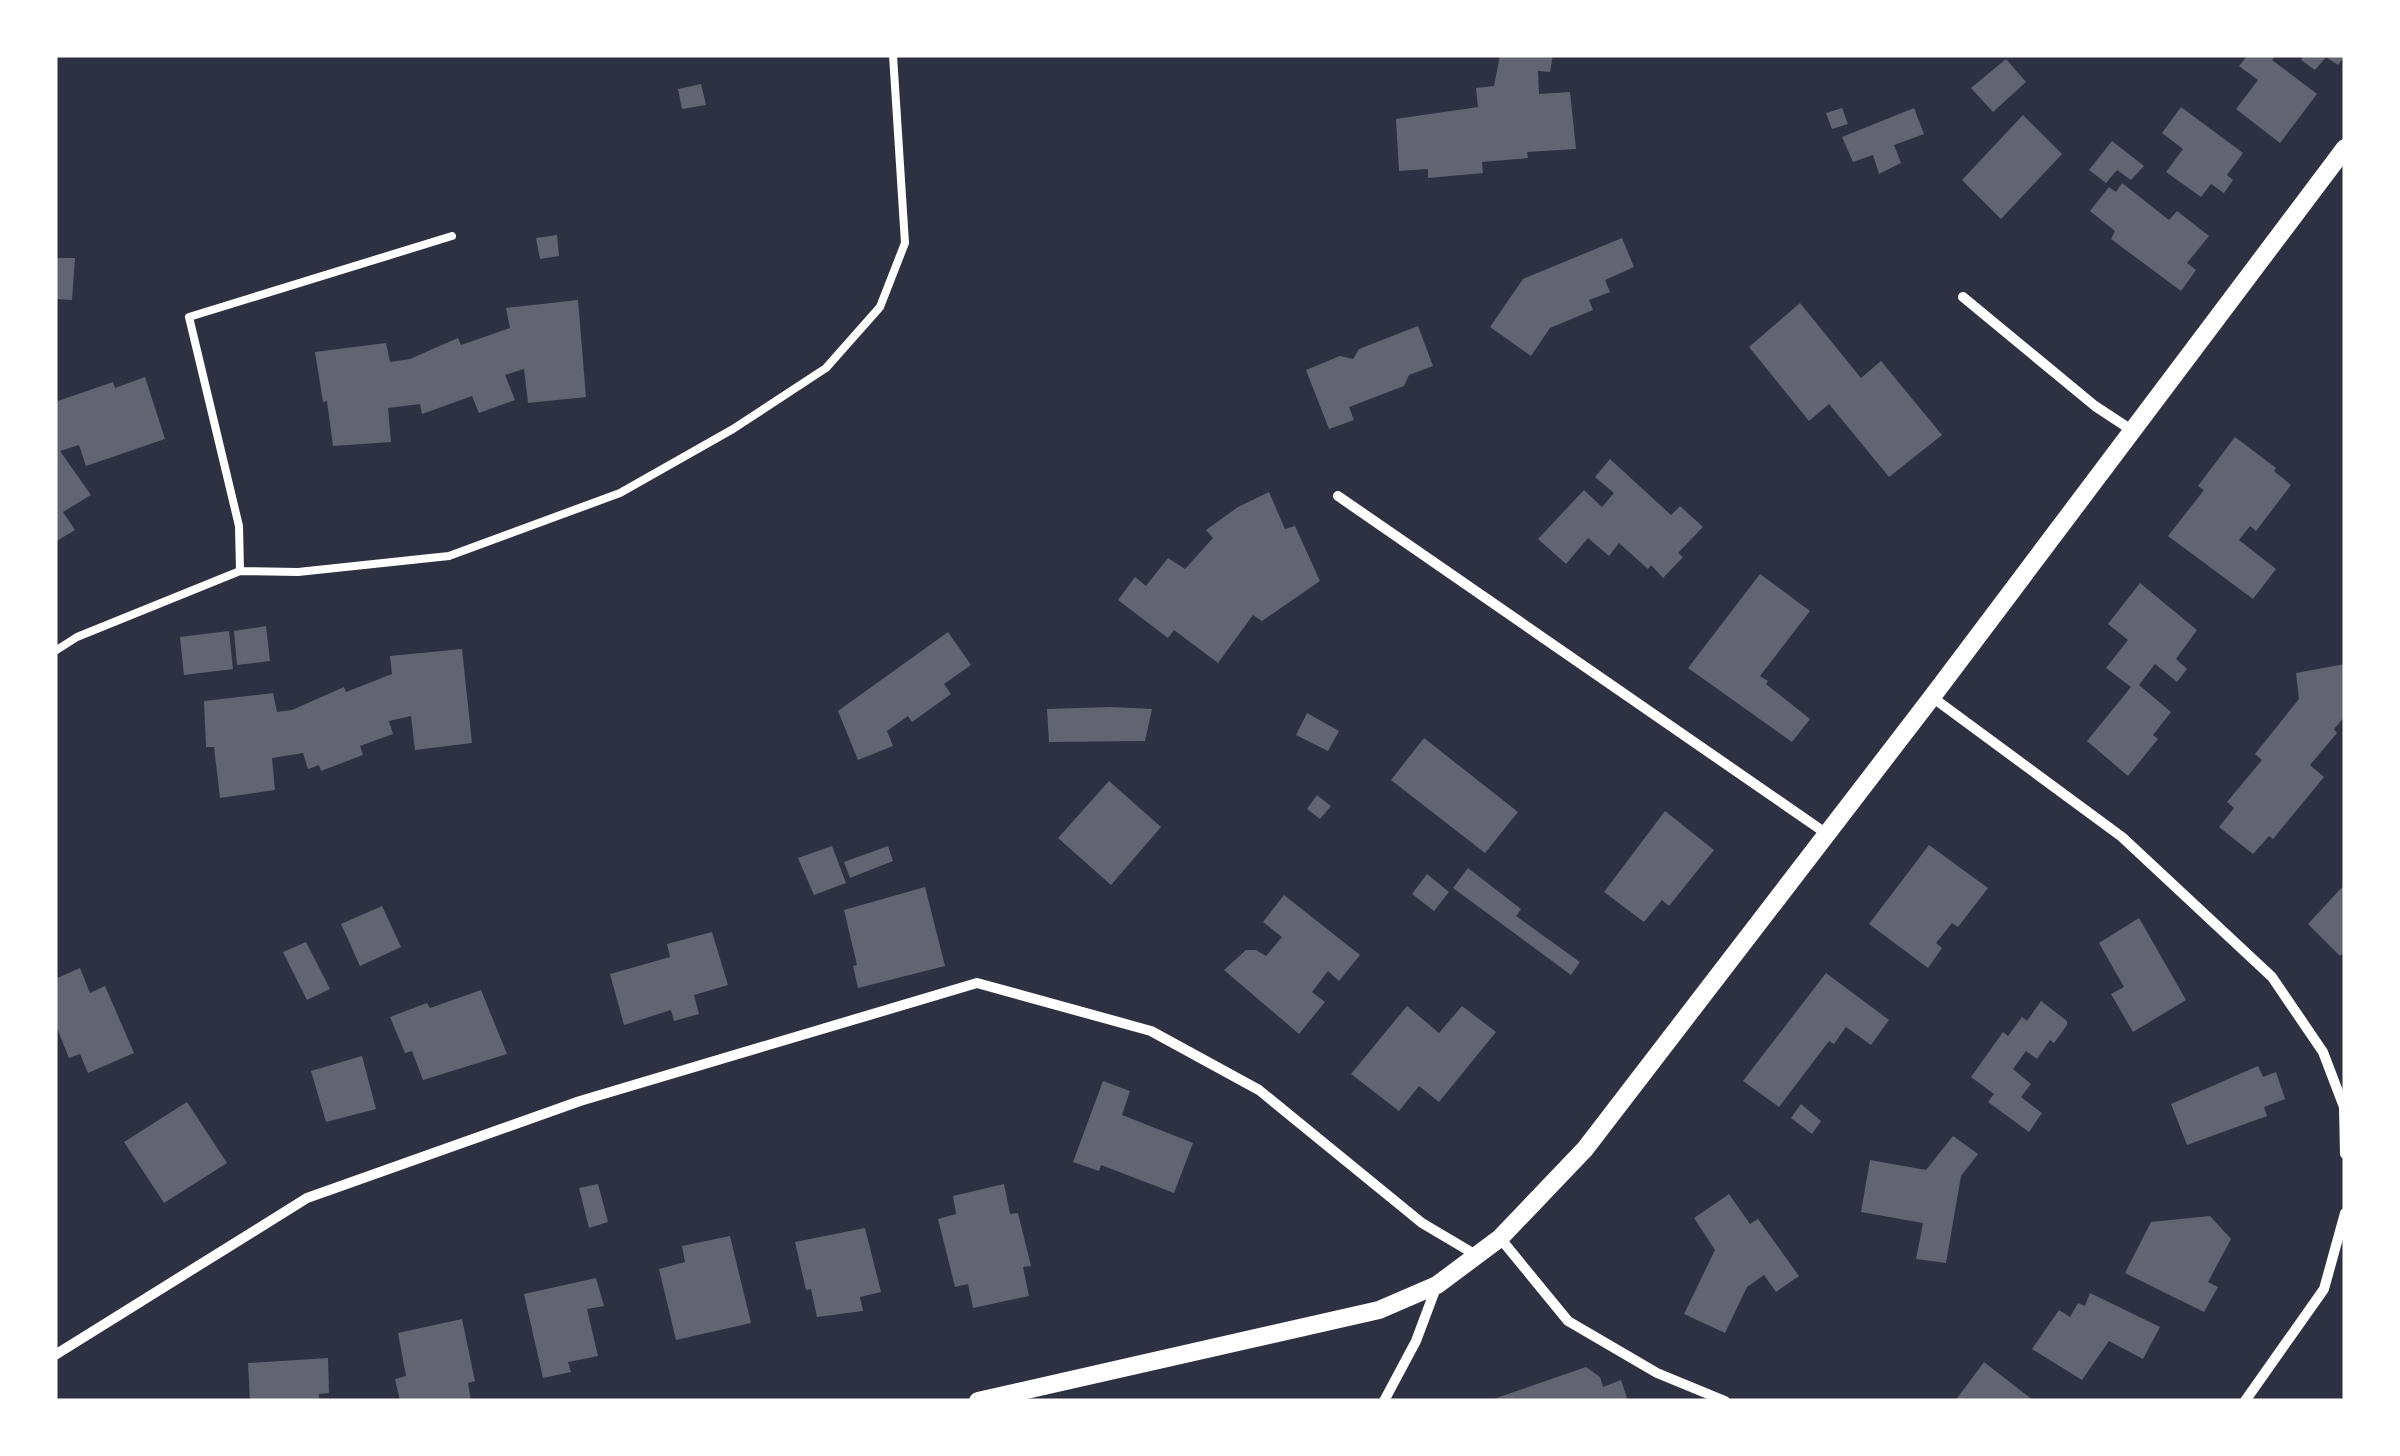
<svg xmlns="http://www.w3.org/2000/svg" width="2400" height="1456" font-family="'Fira Sans Condensed',sans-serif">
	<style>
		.building { fill: #626471 }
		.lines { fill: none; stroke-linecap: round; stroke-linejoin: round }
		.service { stroke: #fff; stroke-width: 8 }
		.minor { stroke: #fff; stroke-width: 10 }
		.tertiary { stroke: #fff; stroke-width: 18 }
	</style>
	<rect width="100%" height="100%" fill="#2d3142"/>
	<path class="building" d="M1500,55h53l-3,17 -12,-1 1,23 31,-2 6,57 -49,3 1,6 -46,4 1,11 -55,5v-9l-29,2 -3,-52 82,-12 -2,-19 18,-2z
		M2248,55h28l-4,5 45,34 -37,49 -44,-34 22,-29 -19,-14z
		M2304,55h41v1l-7,9 -12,-8 -11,13 -14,-10z
		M2006,59l20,23 -33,30 -22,-24z
		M701,84l5,21 -24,4 -4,-20z
		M2181,107l62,46 -16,22 6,5 -9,13 -13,-9 -10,13 -35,-25 17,-23 -21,-16z
		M1842,108l6,16 -16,5 -6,-16z
		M1914,108l10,26 -30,11 7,18 -22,11 -6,-19 -20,7 -11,-25z
		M2023,115l39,39 -61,65 -39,-39z
		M2112,141l32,25 -13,14 -14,-10 -11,13 -17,-13z
		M2122,183l47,37 8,-9 32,25 -22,27 9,7 -15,21 -70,-52 4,-8 -25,-20 19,-24 7,5z
		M557,235l2,21 -19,3 -4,-21z
		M1622,238l12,29 -29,13 5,12 -21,8 4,10 -43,18 -19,28 -41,-29 33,-48z
		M55,258h20l-3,42 -17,-1z
		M578,300l8,97 -58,6 -4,-34 -19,6 10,25 -36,13 -7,-17 -50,18 -2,-10 -32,4 3,34 -58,4 -6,-45 -4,1 -8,-50 71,-9 4,19 20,-3 48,-21 3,7 49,-17 -4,-20z
		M1800,303l61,75 20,-17 61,74 -53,42 -60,-73 -20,17 -60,-74z
		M1418,326l15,40 -24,9 -5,11 -55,21 5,13 -25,9 -23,-59 34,-14 13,3 6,-10z
		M145,377l20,62 -79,27 -7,-21 -19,6 31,44 -28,17 12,18 -20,12v-140l58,-20 2,6z
		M2235,437l41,31 -2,3 17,14 -35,46 -6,-5 -11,14 37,29 -23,30 -85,-63 36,-46 -6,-4z
		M1610,459l61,56 9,-9 23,21 -25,26 5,4 -20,21 -12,-13 -3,4 -29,-26 -10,13 -21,-18 -22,26 -28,-25 46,-49 18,17 12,-14 -19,-16z
		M1269,492l16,37 10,-3 25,55 -58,40 -9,-6 -35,48 -44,-33 -6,8 -50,-38 17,-23 11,9 22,-28 17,11 28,-31 -7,-8 32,-23z
		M1760,574l50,37 -50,65 8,5 -2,3 44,35 -18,23 -104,-74z
		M2140,583l57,47 -21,29 11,10 -10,13 -22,-18 -16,21 32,27 -18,23 5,4 -30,37 -41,-35 44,-54 -25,-19 22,-28 -20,-16z
		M266,626l4,35 -33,4 -3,-34z
		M229,631l4,38 -49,6 -4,-38z
		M948,632l23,33 -27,19 7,10 -39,28 -4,-6 -21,15 6,15 -35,14 -20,-49z
		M462,649l10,94 -57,7 -4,-34 -22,5 4,13 -33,12 3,9 -42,16 -2,-6 -11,4 -5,-16 -31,5 3,32 -55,8 -6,-51h-8l-2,-46 69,-8 4,19 15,-2 52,-23 2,5 46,-18 -2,-18z
		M2345,664v52l-11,13 3,4 -27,32 14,12 -51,62 -4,-3 -16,18 -34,-27 15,-19 -7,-6 35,-42 -7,-6 44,-55 -3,-26z
		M1111,707l41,2 -7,32 -96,1 -2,-33z
		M1307,713l32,18 -11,20 -32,-16z
		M1424,738l94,74 -33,41 -94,-73z
		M1109,781l52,46 -50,58 -53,-47z
		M1317,795l14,11 -11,13 -13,-10z
		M1665,811l49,39 -45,56 -7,-6 -18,22 -40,-30z
		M1929,845l59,43 -30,39 -6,-4 -16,20 6,5 -14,20 -59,-44z
		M832,846l14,37 -32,12 -16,-37z
		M888,846l5,15 -43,17 -6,-16z
		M1468,868l53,41 -5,7 64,46 -9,13 -118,-87z
		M1427,874l22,18 -15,19 -22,-17z
		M2345,884v68l-5,4 -32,-32z
		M925,887l20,79 -87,22 -5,-22 4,-1 -13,-55z
		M1284,895l76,60 -21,26 -11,-10 -16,21 13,10 -26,32 -75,-64 22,-20h10l10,6 16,-19 -19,-15z
		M382,906l19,41 -41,19 -19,-42z
		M2139,918l47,82 -53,32 -22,-38 13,-7 -25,-44z
		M712,932l16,53 -34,10 5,19 -25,7 -3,-11 -47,15 -14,-51 60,-17 -3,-13z
		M306,942l24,47 -23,11 -24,-48z
		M80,968l10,25 15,-7 29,67 -46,20 -8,-19 -11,4 -14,-35v-44z
		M1826,973l63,47 -18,25 -25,-18 -12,17 -5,-3 -50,66 -36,-26z
		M481,990l26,64 -84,26 -11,-29 -7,2 -15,-36 37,-14 3,5z
		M2041,1001l26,20v4l-13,18 -4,-3 -13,19 -11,-8 -13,18 18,15 -10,13 21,16 -13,19 -41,-30 6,-8 -23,-17 32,-45 5,4 14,-19 5,4z
		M1407,1006l32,27 23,-27 34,26 -57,70 -20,-16 -20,25 -48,-37z
		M362,1056l14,53 -50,13 -15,-51z
		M2258,1066l5,11 13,-5 9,27 -21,8 3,9 -80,29 -16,-41z
		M1103,1081l27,10 -8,24 71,28 -19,50 -73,-28 -2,6 -26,-9z
		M187,1102l40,61 -63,40 -40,-61z
		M1801,1104l20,17 -9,13 -21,-16z
		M1953,1136l25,18 -17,22 -15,87 -30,-4 7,-36 -62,-11 9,-52 56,10z
		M598,1184l10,38 -19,6 -10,-40z
		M1004,1184l6,30 8,-1 13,53 -8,1 6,29 -56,12 -5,-24 -13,3 -17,-68 18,-5 -3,-18z
		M1729,1194l21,30 8,-5 41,57 -23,16 -12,-17 -17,12 -22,46 -41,-19 31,-64 -21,-32z
		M2210,1216l21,23 -23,43 10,5 -14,25 -79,-39 26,-51z
		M865,1228l16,64 -21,5 3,14 -46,6 -6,-28 -5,1 -11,-48z
		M730,1236l21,87 -75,17 -17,-71 26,-7 -3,-16z
		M596,1278l8,28 -17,3 11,47 -30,6 3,10 -28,6 -19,-84z
		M2090,1293l70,34 -17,32 -34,-18 -27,39 -50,-31 27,-39 11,7 8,-14 7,3z
		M462,1319l13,62 -7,2 3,18h-71l-5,-22 11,-3 -8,-43z
		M328,1358l1,35 -10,1v7h-69l-2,-38z
		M1984,1362l50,39h-79z
		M1586,1367l14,10 3,10 18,-7 7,21h-140z"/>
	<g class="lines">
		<path class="service" d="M240,571l-1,-45 -50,-209 263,-81
			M55,651l22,-14 163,-66 58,1 151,-16 171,-63 113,-64 93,-61 54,-61 25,-64 -12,-188"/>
		<path class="minor" d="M1963,297l132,109 38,25
			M1338,496l489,338
			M1932,697l190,140 150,140 51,75 21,55 1,47
			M1500,1238l68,83 89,52 68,28
			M55,1355l252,-157 273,-97 397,-118 174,48 108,59 163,133 54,32
			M1384,1401l32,-60 21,-56
			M2245,1401l79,-112 21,-76"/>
		<path class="tertiary" d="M978,1401l401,-91 58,-25 63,-47 85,-89 347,-452 413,-549"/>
	</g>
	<rect width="2400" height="1456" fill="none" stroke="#ffffff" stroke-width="115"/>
</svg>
